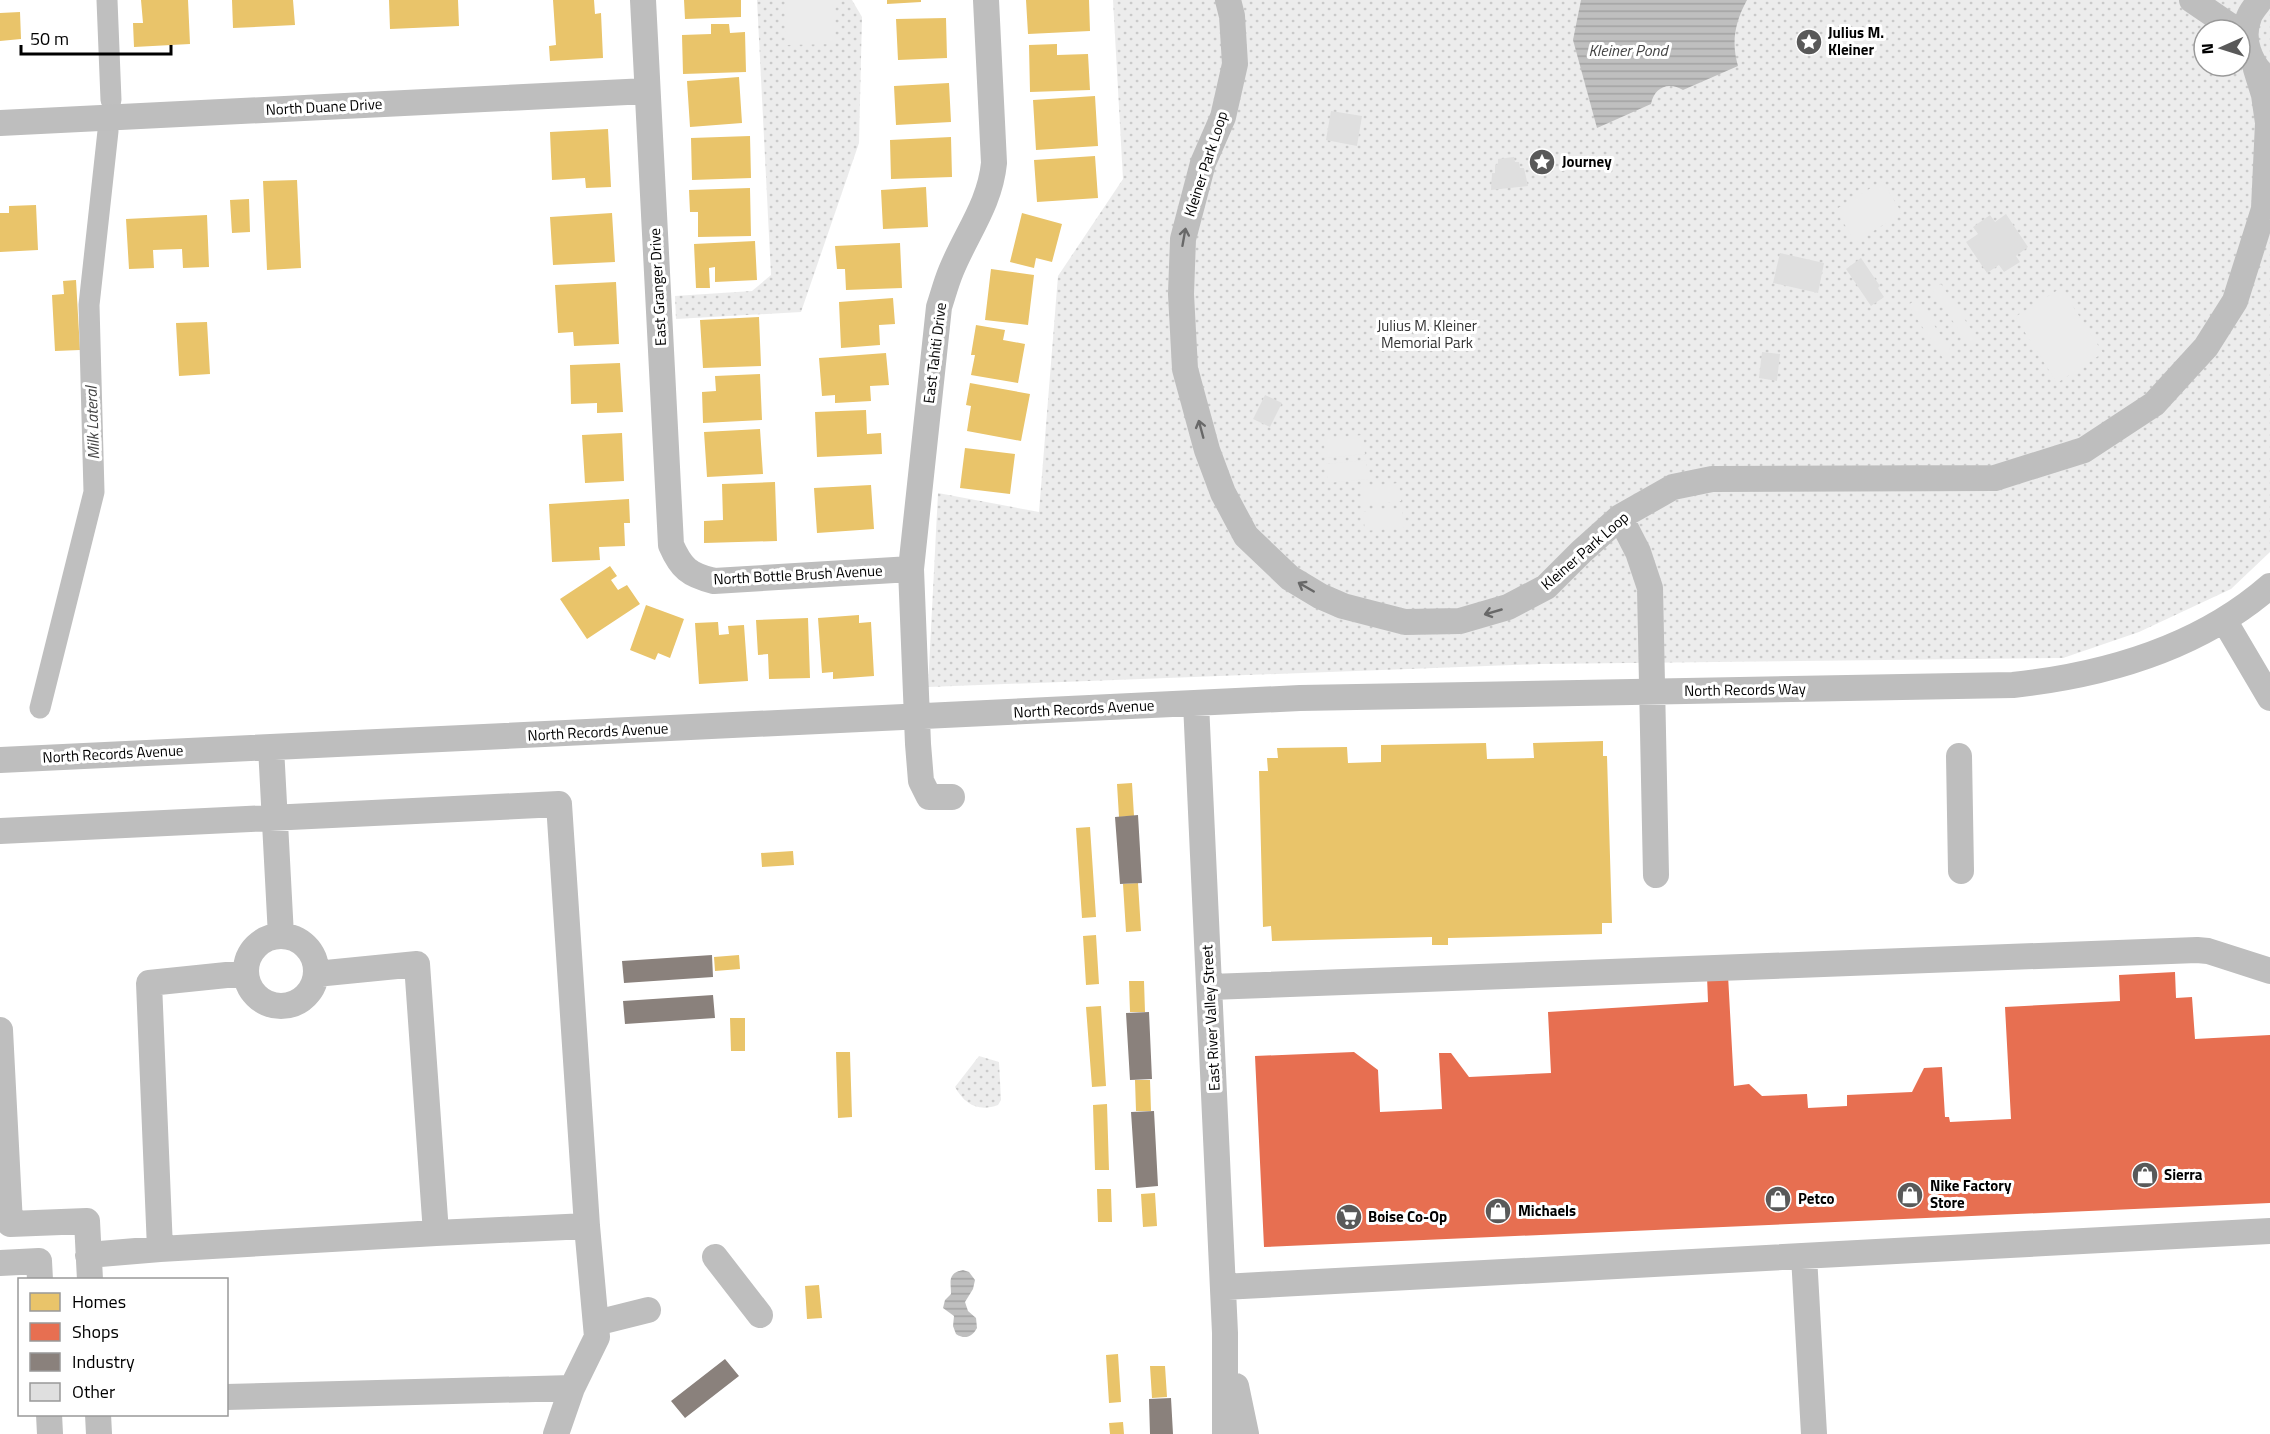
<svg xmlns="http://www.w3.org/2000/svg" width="2270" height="1434" font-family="'Titillium Web',sans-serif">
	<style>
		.grass { fill: url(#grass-dots); fill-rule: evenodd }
		.pitch { fill: #ececec }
		.water { fill: url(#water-rules) }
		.homes { fill: #e9c46a }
		.shops { fill: #e76f51 }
		.industry { fill: #8a817c }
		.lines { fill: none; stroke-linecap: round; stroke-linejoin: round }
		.canal { stroke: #bfbfbf; stroke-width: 21 }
		.building { fill: #dfdfdf }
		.minor { stroke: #bebebe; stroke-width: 26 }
		.oneway { stroke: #686868 }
		.labels { text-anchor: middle; stroke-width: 6; stroke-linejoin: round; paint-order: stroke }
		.poi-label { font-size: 15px; font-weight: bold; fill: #000; stroke: #fff; text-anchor: start }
		.street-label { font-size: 15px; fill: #000; stroke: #fff }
		.park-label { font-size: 15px; fill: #333; stroke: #fff }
		.water-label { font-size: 16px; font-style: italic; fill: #444; stroke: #fff }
	</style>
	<defs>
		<pattern id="grass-dots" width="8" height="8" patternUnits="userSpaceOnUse" patternTransform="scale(1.5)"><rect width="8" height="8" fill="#ececec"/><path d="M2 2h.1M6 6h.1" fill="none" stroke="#c9c9c9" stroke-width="1.8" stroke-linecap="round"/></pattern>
		<pattern id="water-rules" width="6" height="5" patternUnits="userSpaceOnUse" patternTransform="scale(1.5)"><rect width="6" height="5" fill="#bfbfbf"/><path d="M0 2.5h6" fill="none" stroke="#a2a2a2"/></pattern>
	</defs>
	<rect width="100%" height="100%" fill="#fff"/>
	<path class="grass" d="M757,0h95l10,17 -3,126 -58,169 -125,7 -1,-23 77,-5 19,-16z
		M1113,0h1157v552l-39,37 -92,43 -76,26 -522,6 -613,23 10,-194 101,19 19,-236 65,-97zM2204,30h36v36h-36z
		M979,1056l20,6 2,38 -3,5c-19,7 -33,0 -43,-18z"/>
	<path class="pitch" d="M785,0h49l1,44 -49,1z
		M1882,181l20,32 -46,29 -21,-32z
		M1941,284l36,54 -9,6 -36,-54z
		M2061,288l42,65 -46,30 -42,-66z
		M1917,299l36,55 -9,6 -36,-55z
		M1363,435l2,19 -40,4 -1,-19z
		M1366,460l2,19 -40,4 -2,-19z
		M1399,483l2,18 -39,5 -2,-19z
		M1402,508l2,19 -39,4 -2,-19z"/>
	<path class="water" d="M1581,0h166c-12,22 -16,42 -9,66l-55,24c-15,-9 -29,-2 -32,14l-54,24 -24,-88z
		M963,1270l6,2 6,8 -2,9 -8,13 3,9 8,7 1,10c-5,9 -12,12 -21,6l-3,-8 1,-10 -11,-8 2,-8 6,-6c0,-12 -4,-21 12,-24z"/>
	<path class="homes" d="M141,0h47l2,44 -56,3 -1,-24h10z
		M232,0h61l2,25 -62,3z
		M389,0h69l1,26 -69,3z
		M553,0h41l1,14 6,-1 2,45 -53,3 -1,-15 7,-1z
		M684,0h57v17l-56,2z
		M887,0h34v2l-34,2z
		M1026,0h63l1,31 -62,3z
		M20,12l1,27 -21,2v-28z
		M946,18l1,40 -49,2 -2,-41z
		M711,24h18l1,9 15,-1 1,40 -63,2 -1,-39 29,-1z
		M1057,44v11l31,-1 2,36 -60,2 -1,-47z
		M739,77l3,46 -52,4 -3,-46z
		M949,83l2,39 -55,3 -2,-39z
		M1095,96l3,50 -62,4 -3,-50z
		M608,129l3,58 -25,1 -1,-10 -33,2 -2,-48z
		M750,136l1,42 -59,2 -1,-42z
		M951,137l1,40 -61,2 -1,-39z
		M1095,156l3,42 -61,4 -3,-42z
		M297,180l4,88 -34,2 -4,-89z
		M926,187l2,40 -45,2 -2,-39z
		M750,188l1,48 -53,1v-25h-8l-1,-22z
		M249,199l1,33 -18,1 -2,-33z
		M36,205l2,45 -38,2v-39h9v-7z
		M612,213l3,49 -62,3 -3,-48z
		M1022,213l40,11 -10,38 -16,-4 -2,10 -24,-6z
		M207,215l2,52 -26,1 -1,-19 -29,1 1,18 -25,1 -3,-50z
		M755,241l2,39 -42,2v-15l-6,1 1,20h-14l-2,-44z
		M900,243l2,45 -56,2 -1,-21h-8l-2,-23z
		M991,269l43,6 -6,50 -43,-5z
		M76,280l4,70 -25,1 -3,-56 12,-1 -1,-13z
		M616,282l3,62 -45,2 -1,-14 -15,1 -3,-48z
		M893,298l2,26 -16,1 1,20 -39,3 -2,-46z
		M759,317l2,49 -58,2 -3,-48z
		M207,322l3,52 -31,2 -3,-53z
		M976,325l29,5 -2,10 22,4 -7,39 -47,-8 4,-20h-4z
		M886,353l3,32 -19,1 1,15 -36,2v-8l-13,1 -3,-38z
		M620,363l3,49 -26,1v-10l-26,1 -1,-39z
		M760,374l2,46 -59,3 -1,-31 14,-1 -1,-15z
		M970,383l60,11 -9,47 -54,-10 4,-25 -5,-1z
		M866,410l1,24 14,-1 1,21 -65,3 -2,-45z
		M760,429l3,45 -56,3 -3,-45z
		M622,433l2,48 -39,2 -3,-48z
		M965,448l50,6 -5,40 -50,-6z
		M775,482l2,59 -73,2v-22l19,-1 -1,-36z
		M871,485l3,44 -57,4 -3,-45z
		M629,499l1,24h-6l1,23 -26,1 1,13 -48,2 -3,-58z
		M610,566l7,10 -6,4 7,10 9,-5 13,19 -53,35 -27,-40z
		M646,605l38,14 -14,39 -12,-5 -3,7 -25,-10z
		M859,615v8l12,-1 3,54 -41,3v-7l-11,1 -4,-55z
		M808,618l2,60 -41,1 -1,-25 -10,1 -2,-35z
		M718,622l1,13 10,-1 -1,-8 16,-1 4,56 -49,3 -4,-61z
		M1603,741v15h4l5,167h-10v11l-154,4v7h-16v-8l-160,4 -1,-15 -8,1 -4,-156h9l-1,-13h11l-1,-10 70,-1 1,16 33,-1v-17l105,-2 1,16 47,-1 -1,-15z
		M1132,783l2,33 -15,1 -2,-33z
		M1090,827l6,90 -14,1 -6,-90z
		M793,851l1,14 -32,2 -1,-14z
		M1138,883l3,48 -15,1 -3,-48z
		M1096,935l3,49 -13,1 -3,-49z
		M739,955l1,14 -25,2 -1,-14z
		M1129,981h15l1,31h-15z
		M1101,1006l5,80 -14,1 -6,-80z
		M730,1018h15v33h-14z
		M836,1052h14l2,65 -14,1z
		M1135,1080h15l1,31h-15z
		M1107,1104l2,66h-14l-2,-65z
		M1097,1189h14l1,33h-14z
		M1155,1193l2,33 -14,1 -2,-33z
		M819,1285l3,33 -15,1 -2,-33z
		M1118,1354l3,48 -12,1 -3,-48z
		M1150,1366h15l2,31 -15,1z
		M1123,1422l1,12h-14l-1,-11z"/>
	<path class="shops" d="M2175,972l1,26 16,-1 3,42 75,-4v168l-1006,44 -9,-191 99,-4 24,18 2,42 62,-3 -3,-56h12l18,24 82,-4 -3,-61 160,-10 -1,-26 21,-1 6,111 15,-2 13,12 45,-2 1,14 39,-2v-11l65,-3 12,-24 18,-1 3,50h4l1,5 61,-3 -6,-112 115,-6 -1,-26z"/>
	<path class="industry" d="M1138,815l4,68 -22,1 -5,-67z
		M712,955l1,22 -89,6 -2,-22z
		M713,995l2,23 -90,6 -2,-23z
		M1149,1012l3,67 -22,1 -4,-67z
		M1154,1111l4,75 -22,2 -5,-76z
		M725,1359l14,17 -54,42 -14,-17z
		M1171,1398l2,36h-23l-1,-35z"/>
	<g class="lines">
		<path class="canal" d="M107,0l4,100
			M40,708l54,-216 -5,-187 19,-174"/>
	</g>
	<path class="building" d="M1331,111l31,5 -5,30 -31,-6z
		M1514,157l1,5h4l1,6h4l4,18 -37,4 1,-17h3v-8l3,-1v-5z
		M2006,214l22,33 -12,9 4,6 -16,10 -5,-7 -12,8 -21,-31 12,-8 -5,-7 17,-12 5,7z
		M1780,253l44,10 -6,30 -45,-10z
		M1861,258l19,28 -2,2 6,9 -13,9 -25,-37z
		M1762,352l18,2 -3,27 -18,-3z
		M1265,395l17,8 -12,24 -17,-8z"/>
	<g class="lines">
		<path class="minor" d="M643,0l28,545c10,23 18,30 43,36l197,-12
			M1228,0l4,16 3,48 -12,53 -20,46 -20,76 -2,55 4,75 22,81 16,43 23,43 44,42 30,18 23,10 62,16 55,-1 48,-14 38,-20 35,-35 39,-35 53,-30 39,-8 283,-1 89,-28 70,-46 52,-57 29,-46 35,-111
			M2192,0l44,30
			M2260,0c-3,5 -9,11 -11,17 -9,22 1,47 18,62
			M2256,69l8,26 4,28 -4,85
			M0,123l647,-32
			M1620,517l18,35 12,36 6,287
			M2224,620l46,78
			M1196,703l29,630v101
			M271,747l10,189
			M1959,756l2,115
			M0,760l1300,-62 713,-13c92,-10 186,-37 257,-99
			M952,797h-23l-8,-16 -3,-37 -7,-175 28,-262c4,-12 7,-24 12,-36 15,-37 39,-67 43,-108l-8,-163
			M0,831l559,-27 28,422 10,111 -25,51 -346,9
			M246 971a35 35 0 1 1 70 0a35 35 0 1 1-70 0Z
			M246,973l-97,10 11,266 276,-16 -19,-269 -101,10
			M1210,987l987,-37 11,1 62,20
			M0,1030l10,194 77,-3 3,59
			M436,1233l151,-7
			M88,1255l72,-6
			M1804,1256l10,178
			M715,1257l45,58
			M0,1263l39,-2 1,19
			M1223,1287l1047,-56
			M596,1323l52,-13
			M1236,1386l10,48
			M49,1414l1,20
			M98,1414l1,20
			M556,1434l16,-46"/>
	</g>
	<defs><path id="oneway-shaft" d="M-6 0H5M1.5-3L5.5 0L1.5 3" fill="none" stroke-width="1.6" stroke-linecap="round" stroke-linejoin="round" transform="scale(1.5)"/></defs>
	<g class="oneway">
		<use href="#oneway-shaft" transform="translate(1184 237) rotate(-80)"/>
		<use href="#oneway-shaft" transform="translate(1201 429) rotate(-105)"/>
		<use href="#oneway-shaft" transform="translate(1306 587) rotate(-150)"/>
		<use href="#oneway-shaft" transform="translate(1493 612) rotate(164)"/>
	</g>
	<defs>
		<symbol id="sight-disc" viewBox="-11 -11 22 22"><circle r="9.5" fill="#595959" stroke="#fff"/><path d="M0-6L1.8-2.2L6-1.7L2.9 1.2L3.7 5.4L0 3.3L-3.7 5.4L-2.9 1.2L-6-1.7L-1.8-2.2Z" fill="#fff"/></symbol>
		<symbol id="shop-disc" viewBox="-11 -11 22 22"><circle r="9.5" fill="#595959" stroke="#fff"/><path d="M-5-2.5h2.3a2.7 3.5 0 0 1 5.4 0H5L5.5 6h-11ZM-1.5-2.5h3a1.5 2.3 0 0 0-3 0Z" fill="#fff"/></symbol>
		<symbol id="supermarket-disc" viewBox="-11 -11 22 22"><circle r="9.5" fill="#595959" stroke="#fff"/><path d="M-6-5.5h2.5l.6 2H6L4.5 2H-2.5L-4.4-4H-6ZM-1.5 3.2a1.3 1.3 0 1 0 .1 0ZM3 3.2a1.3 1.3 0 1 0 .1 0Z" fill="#fff"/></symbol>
	</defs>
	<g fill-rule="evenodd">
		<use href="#sight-disc" x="1794" y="27" width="30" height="30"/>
		<use href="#sight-disc" x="1527" y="147" width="30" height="30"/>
		<use href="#shop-disc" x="2130" y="1160" width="30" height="30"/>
		<use href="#shop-disc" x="1895" y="1180" width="30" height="30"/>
		<use href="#shop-disc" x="1763" y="1184" width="30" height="30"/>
		<use href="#shop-disc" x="1483" y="1196" width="30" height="30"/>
		<use href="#supermarket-disc" x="1334" y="1202" width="30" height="30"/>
	</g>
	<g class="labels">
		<g class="poi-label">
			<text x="1828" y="38">Julius M.<tspan x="1828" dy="17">Kleiner</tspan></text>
			<text x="1562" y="167">Journey</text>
			<text x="2164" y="1180">Sierra</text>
			<text x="1930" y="1191">Nike Factory<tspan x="1930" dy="17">Store</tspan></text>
			<text x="1798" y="1204">Petco</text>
			<text x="1518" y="1216">Michaels</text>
			<text x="1368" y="1222">Boise Co-Op</text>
		</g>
		<g class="street-label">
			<text transform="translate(324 107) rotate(-3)" y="5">North Duane Drive</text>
			<text transform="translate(1206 164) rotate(-72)" y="5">Kleiner Park Loop</text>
			<text transform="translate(658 287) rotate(-93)" y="5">East Granger Drive</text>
			<text transform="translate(935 353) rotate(-83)" y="5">East Tahiti Drive</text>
			<text transform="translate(1585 551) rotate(-41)" y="5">Kleiner Park Loop</text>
			<text transform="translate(798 575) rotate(-3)" y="5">North Bottle Brush Avenue</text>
			<text transform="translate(1745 690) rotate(-1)" y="5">North Records Way</text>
			<text transform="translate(1084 709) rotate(-3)" y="5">North Records Avenue</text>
			<text transform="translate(598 732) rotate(-3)" y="5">North Records Avenue</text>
			<text transform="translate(113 754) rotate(-3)" y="5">North Records Avenue</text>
			<text transform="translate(1211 1018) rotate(-93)" y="5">East River Valley Street</text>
		</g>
		<g class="park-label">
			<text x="1427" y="331">Julius M. Kleiner<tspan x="1427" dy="17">Memorial Park</tspan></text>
		</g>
		<g class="water-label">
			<text x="1628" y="56">Kleiner Pond</text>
			<text transform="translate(92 423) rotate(-92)" y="6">Milk Lateral</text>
		</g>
	</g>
	<rect x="18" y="1278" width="210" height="138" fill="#ffffff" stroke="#999999" stroke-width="1.5"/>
	<rect x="30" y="1293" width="30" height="18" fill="#e9c46a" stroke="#999999" stroke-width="1.5"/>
	<text x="72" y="1308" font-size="18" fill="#000000">Homes</text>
	<rect x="30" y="1323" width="30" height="18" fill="#e76f51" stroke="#999999" stroke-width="1.5"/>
	<text x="72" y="1338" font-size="18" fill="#000000">Shops</text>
	<rect x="30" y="1353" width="30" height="18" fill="#8a817c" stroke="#999999" stroke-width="1.5"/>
	<text x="72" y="1368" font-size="18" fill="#000000">Industry</text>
	<rect x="30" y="1383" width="30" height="18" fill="#dfdfdf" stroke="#999999" stroke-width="1.5"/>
	<text x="72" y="1398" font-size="18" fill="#000000">Other</text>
	<g transform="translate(2222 48) rotate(267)"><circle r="28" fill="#ffffff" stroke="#999999" stroke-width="1.5"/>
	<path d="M0-4.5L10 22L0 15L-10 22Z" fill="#595959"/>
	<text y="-9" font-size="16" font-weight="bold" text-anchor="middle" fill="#000000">N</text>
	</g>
	<path d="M21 45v9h150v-9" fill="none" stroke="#000000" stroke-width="3"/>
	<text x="30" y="45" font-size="18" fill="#000000" stroke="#ffffff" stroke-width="4.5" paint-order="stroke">50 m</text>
</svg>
